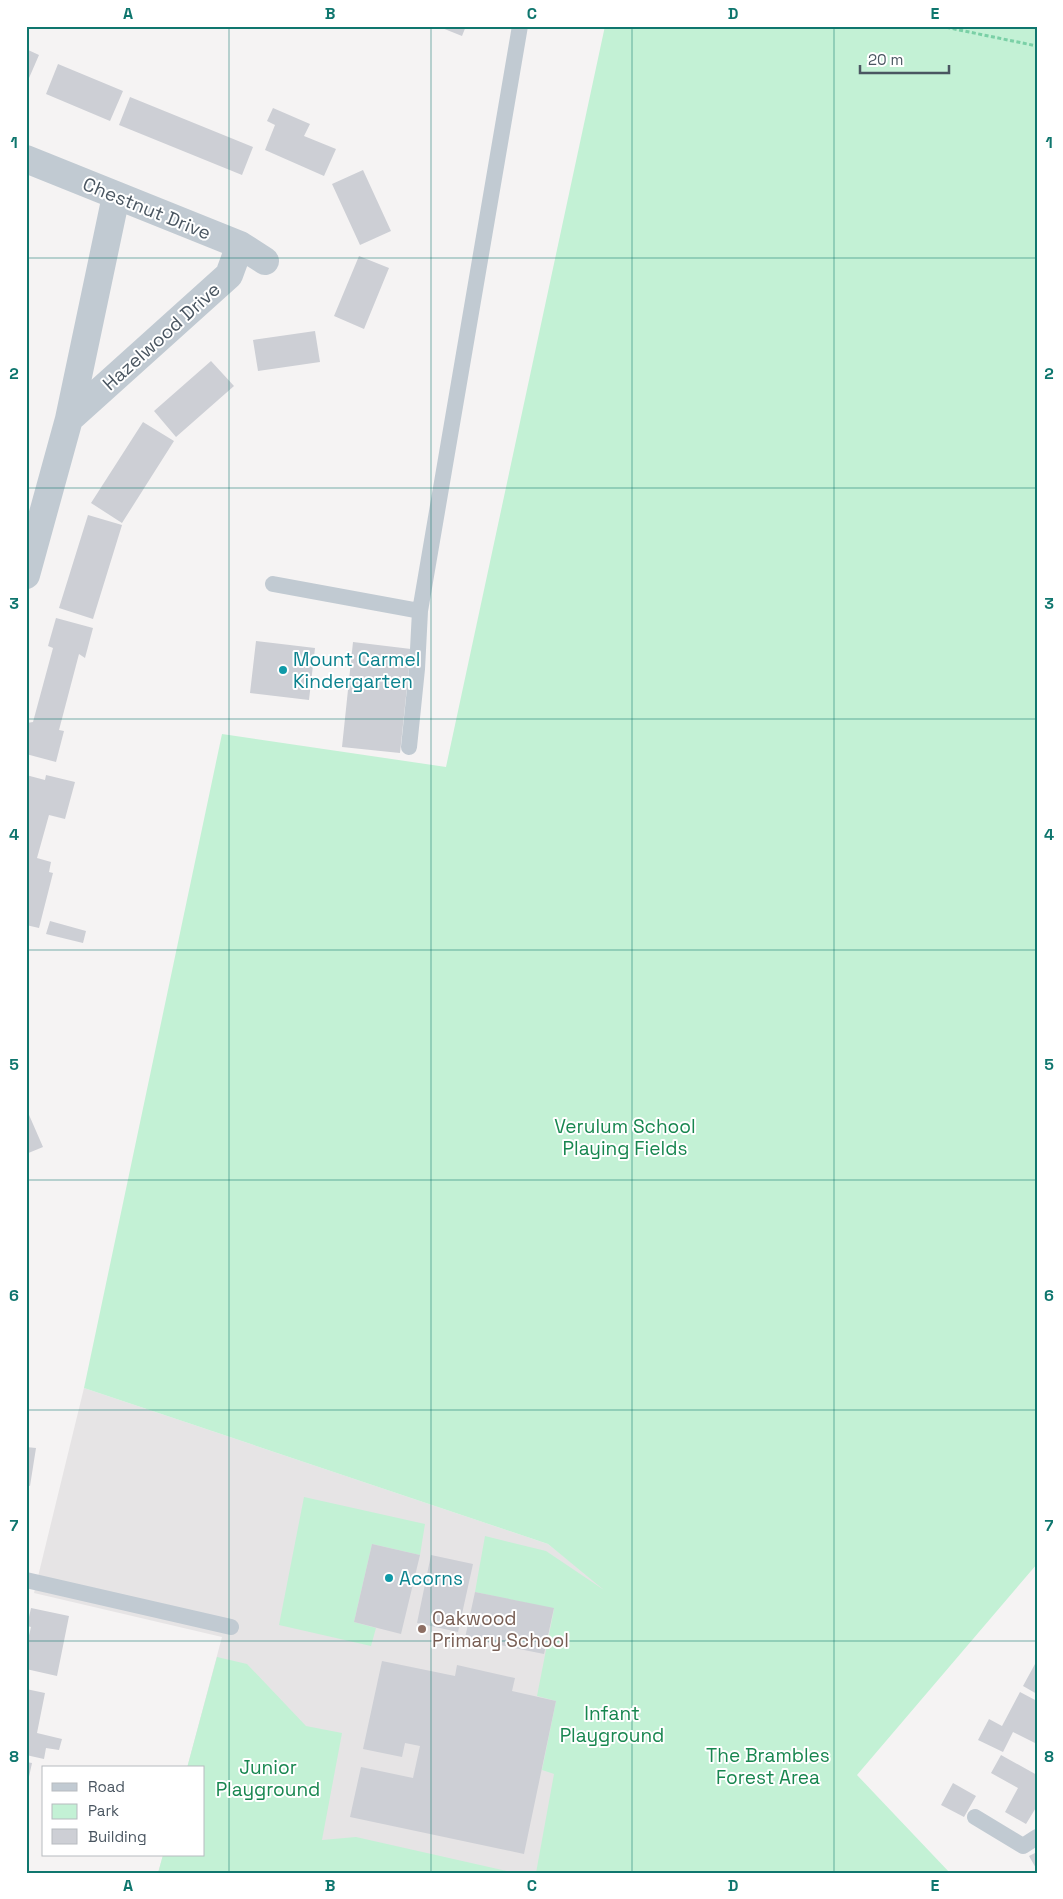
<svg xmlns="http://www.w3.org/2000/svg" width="1063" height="1899" font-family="'Space Grotesk',sans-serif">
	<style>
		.education { fill: #e6e4e5 }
		.green { fill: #c3f1d5 }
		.building { fill: #cdcfd5 }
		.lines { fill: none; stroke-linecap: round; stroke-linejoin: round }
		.path { stroke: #7ad0a6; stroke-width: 3; stroke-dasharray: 4 2.5; stroke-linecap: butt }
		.lane { stroke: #c1cad2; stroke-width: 16 }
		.street { stroke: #c1cad2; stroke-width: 28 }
		.grid { fill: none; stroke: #0f766e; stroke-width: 1; stroke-opacity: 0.55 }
		.culture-dot { fill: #0f9aa8; stroke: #fff; stroke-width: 2 }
		.education-dot { fill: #8d6e63; stroke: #fff; stroke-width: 2 }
		.labels { text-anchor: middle; stroke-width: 4; stroke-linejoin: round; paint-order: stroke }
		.street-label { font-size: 19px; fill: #4a5661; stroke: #fff }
		.culture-label { font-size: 19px; fill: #0d838f; stroke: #fff; text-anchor: start }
		.park-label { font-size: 19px; fill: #17864f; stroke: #fff }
		.education-label { font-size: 19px; fill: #785e54; stroke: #fff; text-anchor: start }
		.neatline { fill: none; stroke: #0f766e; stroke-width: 2 }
		.grid-label { font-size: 16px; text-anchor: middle; font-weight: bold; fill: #0f766e }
	</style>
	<rect width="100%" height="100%" fill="#f5f3f3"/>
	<path class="education" d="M84,1388l464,156 97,77 135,252h-622l5,-18h41v-87h-17l35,-131 -188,-44z"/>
	<path class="green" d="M605,26h432v1538l-180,211 93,98h-414l18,-99 -12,-4 14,-69 -19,-5 17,-87 -79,-17 10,-56 61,15 58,39 -56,-46 -464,-156 138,-654 224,33z
		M304,1497l121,27 -5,31 -48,-11 -18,78 22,6 -5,18 -92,-21z
		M217,1657l30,7 59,62 36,7 -20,107 34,-3 159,36h-357l5,-18h41v-87h-17z"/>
	<path class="building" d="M443,26h23l-4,10 -20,-8z
		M26,49l13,6 -13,30z
		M58,64l65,27 -13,30 -64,-27z
		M130,97l123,50 -11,28 -123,-50z
		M273,108l37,16 -6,12 32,13 -12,27 -59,-26 10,-25 -8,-4z
		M363,170l28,61 -31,14 -28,-61z
		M359,256l30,12 -25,61 -30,-13z
		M315,331l5,31 -62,9 -5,-31z
		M211,361l23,25 -58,51 -22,-26z
		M143,422l31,19 -52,82 -31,-20z
		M88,515l34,10 -29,94 -34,-11z
		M56,618l37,10 -8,30 -6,-4 -20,76 5,1 -8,31 -30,-8v-28l1,-3 6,-1 20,-74 -5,-2z
		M256,641l59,7 -6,52 -59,-7z
		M353,642l58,7 -11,104 -58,-6z
		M26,775l19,5 1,-5 29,7 -10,37 -16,-4 -12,43 14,4 -2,10 4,1 -14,55 -13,-3z
		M50,921l36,10 -3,12 -37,-9z
		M26,1108l17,39 -17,7z
		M26,1447l10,1 -6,38 -4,-1z
		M372,1544l48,11 -19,79 -47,-12z
		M431,1555l42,9 -15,68 -41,-9z
		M475,1592l79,16 -10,46 -79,-16z
		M31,1608l38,8 -12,60 -31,-7v-21l5,-21 -4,-1z
		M382,1661l73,15 2,-11 58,13 -3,13 44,10 -32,153 -174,-37 11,-50 52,11 7,-32 -15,-3 -3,14 -39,-8z
		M1035,1664l2,2v28l-14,-8z
		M26,1689l19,4 -8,40 25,6 -3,11 -13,-2 -2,11 -18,-4z
		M1020,1692l17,9v43l-24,-12 -10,20 -25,-12 11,-21 13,7z
		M1001,1755l36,20v31l-11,18 -21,-12 13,-24 -27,-15z
		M26,1762l6,1 -5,23h-1z
		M953,1783l23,13 -12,21 -23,-12z
		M1037,1852v18l-8,-14z"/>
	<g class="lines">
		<path class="path" d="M940,26l97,20"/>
		<path class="lane" d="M273,584l147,27 100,-585
			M409,747l8,-78 3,-58
			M26,1580l205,47
			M975,1817l48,29 14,-9"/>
		<path class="street" d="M26,159l214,86 25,16
			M69,419l160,-144 11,-30
			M26,575l43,-156 47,-223"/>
	</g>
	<path class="grid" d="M229,26v1847M431,26v1847M632,26v1847M834,26v1847M26,258h1011M26,488h1011M26,719h1011M26,950h1011M26,1180h1011M26,1410h1011M26,1641h1011"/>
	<g class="culture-dot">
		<circle cx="283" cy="670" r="5"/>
		<circle cx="389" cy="1578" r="5"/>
	</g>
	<circle class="education-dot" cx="422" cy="1629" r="5"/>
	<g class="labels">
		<g class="street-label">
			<text transform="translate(147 208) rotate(22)" y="7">Chestnut Drive</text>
			<text transform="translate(161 336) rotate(-42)" y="7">Hazelwood Drive</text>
		</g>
		<g class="culture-label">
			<text x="293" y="666">Mount Carmel<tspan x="293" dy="22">Kindergarten</tspan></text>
			<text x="399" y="1585">Acorns</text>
		</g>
		<g class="park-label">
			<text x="625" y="1133">Verulum School<tspan x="625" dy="22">Playing Fields</tspan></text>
			<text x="612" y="1720">Infant<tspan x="612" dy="22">Playground</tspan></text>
			<text x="768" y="1762">The Brambles<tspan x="768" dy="22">Forest Area</tspan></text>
			<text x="268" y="1774">Junior<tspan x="268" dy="22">Playground</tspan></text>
		</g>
		<g class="education-label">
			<text x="432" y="1625">Oakwood<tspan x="432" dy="22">Primary School</tspan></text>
		</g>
	</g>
	<rect width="1063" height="1899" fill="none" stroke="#ffffff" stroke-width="55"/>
	<rect x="42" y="1766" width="162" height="90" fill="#ffffff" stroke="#b7bbc0"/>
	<rect x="52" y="1783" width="25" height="8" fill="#c1cad2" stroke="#b7bbc0"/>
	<text x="88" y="1792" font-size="15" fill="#4a5661">Road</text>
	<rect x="52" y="1804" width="25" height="15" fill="#c3f1d5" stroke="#b7bbc0"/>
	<text x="88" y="1816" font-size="15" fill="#4a5661">Park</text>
	<rect x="52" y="1829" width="25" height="15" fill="#cdcfd5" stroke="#b7bbc0"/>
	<text x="88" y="1842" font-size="15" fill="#4a5661">Building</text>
	<path d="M860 65v8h89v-8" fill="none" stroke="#4a5661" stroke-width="2.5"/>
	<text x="868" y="65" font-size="15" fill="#4a5661" stroke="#ffffff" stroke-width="4" paint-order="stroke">20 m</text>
	<rect x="28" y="28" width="1008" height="1844" class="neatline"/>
	<g class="grid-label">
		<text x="128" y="19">A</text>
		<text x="330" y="19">B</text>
		<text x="532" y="19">C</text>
		<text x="733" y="19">D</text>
		<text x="935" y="19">E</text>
		<text x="14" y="148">1</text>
		<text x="1049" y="148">1</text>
		<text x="14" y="379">2</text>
		<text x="1049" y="379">2</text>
		<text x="14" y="609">3</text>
		<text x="1049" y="609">3</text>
		<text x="14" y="840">4</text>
		<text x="1049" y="840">4</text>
		<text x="14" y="1070">5</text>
		<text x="1049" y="1070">5</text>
		<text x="14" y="1301">6</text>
		<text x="1049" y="1301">6</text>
		<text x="14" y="1531">7</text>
		<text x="1049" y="1531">7</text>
		<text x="14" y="1762">8</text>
		<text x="1049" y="1762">8</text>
		<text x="128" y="1891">A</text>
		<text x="330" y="1891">B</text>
		<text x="532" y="1891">C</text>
		<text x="733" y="1891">D</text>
		<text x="935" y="1891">E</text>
	</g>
</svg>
